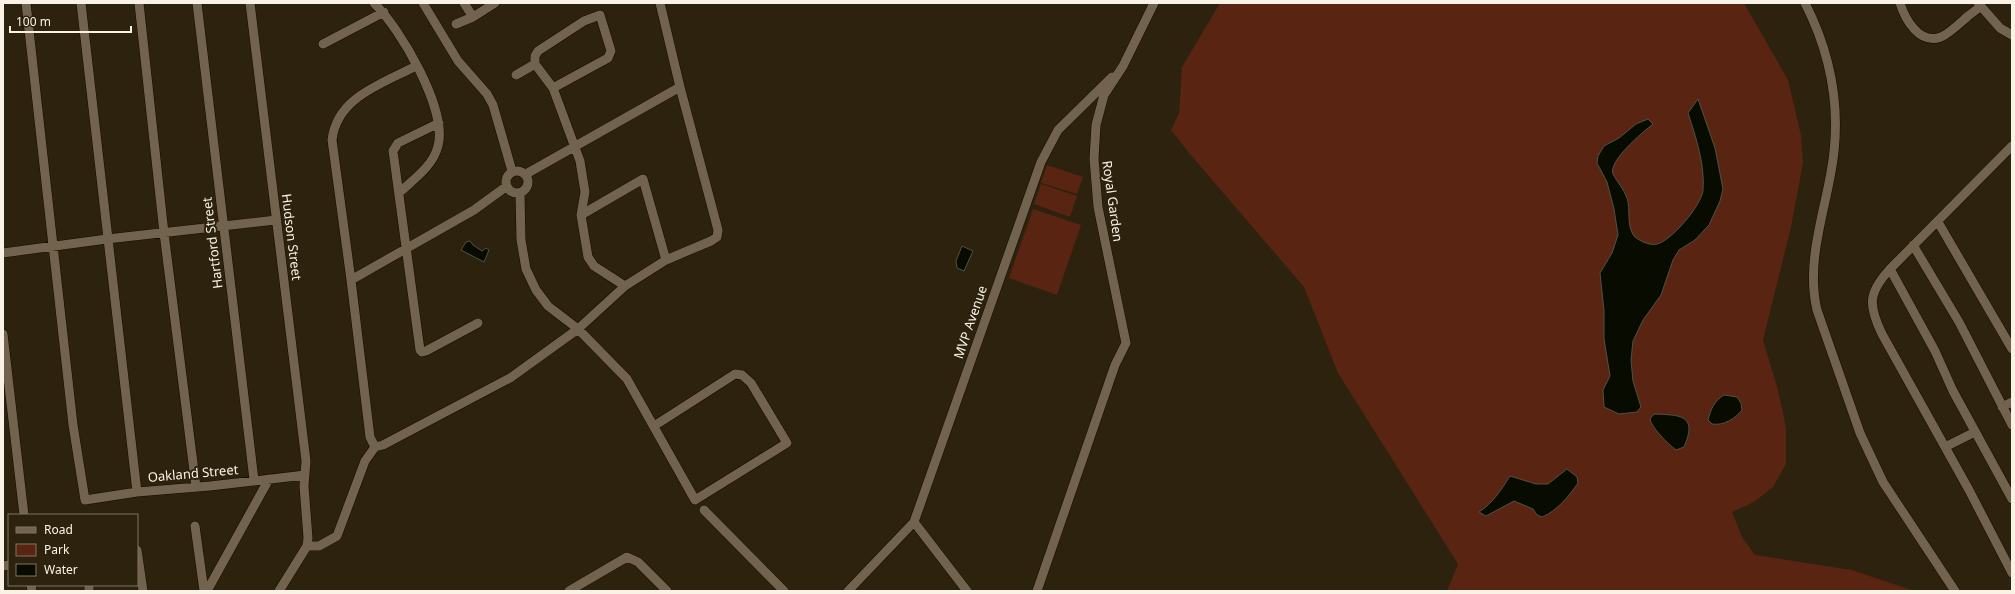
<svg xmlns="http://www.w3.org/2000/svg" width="2015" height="594" font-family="'Noto Sans',sans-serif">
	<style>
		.green { fill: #592411 }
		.water { fill: #080c00; stroke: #515145 }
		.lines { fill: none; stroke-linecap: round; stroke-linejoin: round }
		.street-casing { stroke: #150b00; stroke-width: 10 }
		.street { stroke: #71634d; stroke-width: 9 }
		.labels { text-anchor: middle; stroke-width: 4; stroke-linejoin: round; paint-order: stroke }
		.street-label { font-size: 13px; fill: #faf2e5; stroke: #2d220e }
	</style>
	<rect width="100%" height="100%" fill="#2d220e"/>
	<path class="green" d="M1220,3h524l44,77 13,55 2,28 -12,64 -28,113 15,50 8,37v37l-13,23 -19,15 -22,10 10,25 13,18 97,15 62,21h-467l11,-27 -120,-191 -34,-86 -115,-134 -18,-23 8,-17 3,-46z
		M1047,165l36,12 -6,17 -36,-11z
		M1041,184l36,12 -7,21 -36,-13z
		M1033,209l48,16 -24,70 -48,-17z"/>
	<path class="water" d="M1698,99l17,49 8,41 -3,12 -11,24 -14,15 -16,10 -6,10 -12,35 -18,25 -10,21 -2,19 2,21 8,26 -4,5 -18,2 -15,-7 -1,-17 7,-14 -6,-37v-28l-4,-38 12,-20 6,-18 -4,-26 -7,-27 -10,-19 1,-7 6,-10 15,-8 17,-14 12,-5 5,5c-10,8 -45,37 -40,50 4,8 11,15 14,24 4,12 -1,27 7,38 5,5 16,10 23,8 14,-3 45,-39 46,-54 2,-26 -7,-52 -15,-77z
		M470,241l3,4 9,6 4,-3 3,2 -5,12 -23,-12 5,-8z
		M962,246l11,5 -9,20 -7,-3 -1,-7z
		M1724,395l13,2 4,6 1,7c-7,9 -19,16 -30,14l-4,-4c3,-11 6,-19 16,-25z
		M1654,414c27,1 44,1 30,33l-8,3c-8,-6 -25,-23 -26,-31z
		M1567,469l10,8 1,6c-9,13 -21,28 -36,34l-5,-2 -4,-6 -19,-8 -28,15 -7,-4c14,-9 22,-22 31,-36l26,8h12z"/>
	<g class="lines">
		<defs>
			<path id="street" d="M26,3l47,422 12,75 52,-8 73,-6 95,-11
				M81,3l56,489
				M139,3l25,230 32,254
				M197,3l57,477
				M250,3l56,458 -2,25 4,52 -1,8 -28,45
				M374,3c26,25 74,107 64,143 -5,20 -24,33 -38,46
				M423,3l35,58 29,33 6,11 19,66
				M464,3l9,14
				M1805,3c27,53 37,110 26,169 -8,46 -25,92 -14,138l43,123 23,49 72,109
				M1900,3c5,16 19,42 41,34 9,-4 19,-14 27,-21 4,-3 8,-6 12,-9
				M1978,3l22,25 12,7
				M456,24l17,-7 22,-14
				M323,44l61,-32
				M416,66c-34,18 -79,31 -84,74l19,140 19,157 5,10 8,-2 127,-67 68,-49 47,-43 41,-26 45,-19 6,-4 1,-7 -38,-143 -20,-84
				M516,75l19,-11
				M553,88l55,-30 3,-7 -11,-36 -16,6 -46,30 -3,5v8l18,24 27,73 5,31 -4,23 7,42 6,9 31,20
				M439,123l-41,20 -5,8 27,199 2,2 4,-1 52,-28
				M2012,146l-122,123c-22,24 -22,36 -8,65l87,156 43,83
				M506 182a11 11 0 1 1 22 0a11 11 0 1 1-22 0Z
				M526,174l154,-87
				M520,193l1,47 5,29 10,21 12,16 30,23 49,50 68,121 92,-57 -36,-60 -9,-8 -7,-1 -81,52
				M581,215l62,-36 23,81
				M1938,222l74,127
				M1913,245l46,77 53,103
				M3,253l104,-14 169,-19
				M1890,269l45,82 18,40 59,108
				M351,280l123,-70 33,-24
				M3,334l21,181
				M2002,407l10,-5
				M1945,447l30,-15
				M704,510l80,81
				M914,522l53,69
				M195,526l9,65
				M307,546h12l18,-10 28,-75 10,-14
				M137,550l6,41
				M3,566l6,-1
				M31,585l1,6
				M89,585v6
				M207,591l62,-112
				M569,591l58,-34 11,5 29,29
				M848,591l66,-69 127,-360 17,-32 54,-53
				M1037,591l78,-226 11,-22 -28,-136 -4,-48 2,-34 8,-30 19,-29 31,-63"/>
		</defs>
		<use href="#street" class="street-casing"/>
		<use href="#street" class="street"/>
	</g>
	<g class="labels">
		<g class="street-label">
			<text transform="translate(1113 201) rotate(82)" y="5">Royal Garden</text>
			<text transform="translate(292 237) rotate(83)" y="5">Hudson Street</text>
			<text transform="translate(212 243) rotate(-97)" y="5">Hartford Street</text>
			<text transform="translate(970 322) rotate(-71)" y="5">MVP Avenue</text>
			<text transform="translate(193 473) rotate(-5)" y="5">Oakland Street</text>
		</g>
	</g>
	<rect width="2015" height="594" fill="none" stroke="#faf2e5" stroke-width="8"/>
	<rect x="8" y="514" width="130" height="72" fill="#2d220e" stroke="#7f7564"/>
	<rect x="16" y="527" width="20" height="6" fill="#71634d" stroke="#7f7564"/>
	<text x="44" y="534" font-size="12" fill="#faf2e5">Road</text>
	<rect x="16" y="544" width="20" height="12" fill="#592411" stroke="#7f7564"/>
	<text x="44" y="554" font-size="12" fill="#faf2e5">Park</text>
	<rect x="16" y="564" width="20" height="12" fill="#080c00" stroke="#7f7564"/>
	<text x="44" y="574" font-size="12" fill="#faf2e5">Water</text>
	<path d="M10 26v6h121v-6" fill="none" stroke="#faf2e5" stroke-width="2"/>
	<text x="16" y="26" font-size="12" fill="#faf2e5" stroke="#2d220e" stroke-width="3" paint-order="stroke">100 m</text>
</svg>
